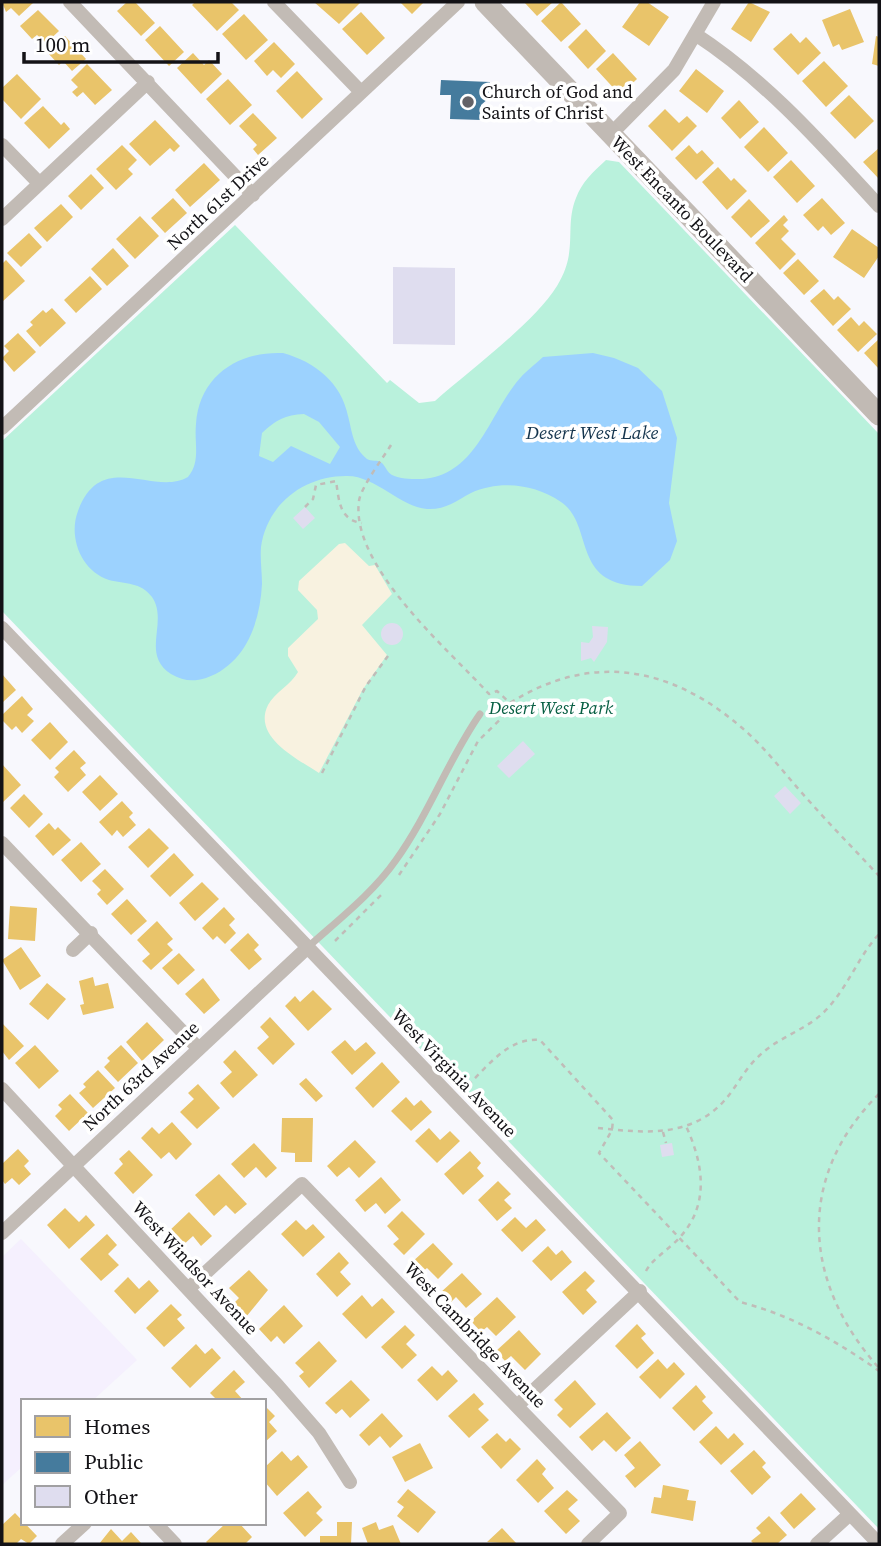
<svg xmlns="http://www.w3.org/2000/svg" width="881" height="1546" font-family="'Source Serif 4',serif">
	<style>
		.commercial { fill: #f5f0fe }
		.green { fill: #b9f1dc }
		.sand { fill: #f8f2e0 }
		.water { fill: #9cd2fe; fill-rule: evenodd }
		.homes { fill: #e9c46a }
		.public { fill: #457b9d }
		.building { fill: #dfddef }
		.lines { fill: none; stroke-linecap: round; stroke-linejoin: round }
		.path { stroke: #c0bcb8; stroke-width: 2.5; stroke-dasharray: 5 5; stroke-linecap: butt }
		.lane { stroke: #c2bbb5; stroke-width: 7 }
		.street { stroke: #c2bbb5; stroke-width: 14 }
		.secondary { stroke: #c1bab4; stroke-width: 21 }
		.poi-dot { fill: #636267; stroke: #fff; stroke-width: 2.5 }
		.labels { text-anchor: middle; stroke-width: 7; stroke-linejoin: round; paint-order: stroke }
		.poi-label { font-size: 18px; fill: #131216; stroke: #fff; text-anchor: start }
		.street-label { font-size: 18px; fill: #131216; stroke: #fff }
		.park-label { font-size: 18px; font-style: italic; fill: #065e42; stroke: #fff }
		.water-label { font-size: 19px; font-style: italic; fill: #14344d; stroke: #fff }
	</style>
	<rect width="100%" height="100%" fill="#f8f8fd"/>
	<path class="commercial" d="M21,1239l116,121 -45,41h-69v65l-21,19v-228z"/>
	<path class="green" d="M606,160l13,2 260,272v1095l-877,-918v-170l233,-216 152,158 3,-3 29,23 16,-2c35,-31 99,-78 122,-115 22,-36 7,-58 19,-88 6,-16 17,-26 30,-38z"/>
	<path class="sand" d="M345,543l24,23 6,-1 17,29 -30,31 25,30 -24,34 -44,84c-21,-14 -67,-36 -51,-68 7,-13 23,-20 30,-33l-10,-16v-8l30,-29 -1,-9 -19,-20 1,-9 40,-37z"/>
	<path class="water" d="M283,353c32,9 58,29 65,63 4,15 5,32 19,43 4,3 10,0 15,4 4,4 5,9 10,12 8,4 18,4 26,4 54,0 69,-57 95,-92 8,-12 19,-20 30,-30l50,-4 21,5 24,10 24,23 15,47 -8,65 8,38 -7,19 -28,26c-72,0 -47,-61 -81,-84 -27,-18 -61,-22 -90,-9 -15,8 -26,17 -44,16 -27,-2 -52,-34 -81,-33 -42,0 -79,28 -85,71 -1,12 1,25 1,37 -2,38 -16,80 -56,94 -13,4 -23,3 -35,-4 -31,-20 -2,-52 -19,-77 -11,-15 -27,-13 -43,-17 -28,-9 -41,-43 -31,-69 23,-63 76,-14 110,-34 13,-16 6,-33 8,-53 3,-47 41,-73 87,-71zM304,414l15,8 21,25 -10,17 -39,-18 -18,16 -14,-6 3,-23c14,-13 23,-18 42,-19z"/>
	<path class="homes" d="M2,2h30l1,1 -14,13 -8,-8 -5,4z
		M127,2h8l20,21 -14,13 -24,-25z
		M195,2h36l8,8 -22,21 -25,-26z
		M314,2h45l1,1 -21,21z
		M400,2h24l-12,12z
		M524,2h29l-16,14z
		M561,2l20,22 -20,18 -20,-21z
		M640,2h7l22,15 -20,29 -27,-19z
		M749,2l21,10 -19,30 -20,-13z
		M850,9l14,33 -22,8 -3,-6 -6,3 -11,-27z
		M38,10l21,21 -13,12 -9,-8 -5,4 -12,-13z
		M361,12l24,26 -18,17 -25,-26z
		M244,14l24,26 -22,20 -24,-26z
		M160,26l24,26 -15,14 -24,-26z
		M586,29l20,22 -18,18 -20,-22z
		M791,33l9,10 6,-6 15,16 -23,22 -25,-26z
		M65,36l21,23 -14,12 -9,-10 -4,4 -11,-12z
		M876,36l3,1v29l-7,-2z
		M274,42l21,22 -14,14 -8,-8 -6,6 -13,-15z
		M193,53l11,12 5,-5 13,14 -21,20 -24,-26z
		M613,53l24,26 -17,16 -24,-26z
		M824,61l24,25 -22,21 -24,-26z
		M87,64l25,26 -17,15 -12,-13 -6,5 -5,-5 6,-5 -7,-7z
		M696,69l28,22 -17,22 -28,-22z
		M297,71l26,28 -21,20 -26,-28z
		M17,74l24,25 -20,20 -19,-20v-11z
		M228,79l24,26 -22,20 -24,-26z
		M849,95l25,26 -19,18 -25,-26z
		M739,100l20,22 -19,17 -19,-21z
		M43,106l18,19 3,-3 6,7 -21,20 -25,-26z
		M665,109l14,14 8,-7 10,10 -25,25 -24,-25z
		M253,113l24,25 -19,17 -5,-6 4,-4 -18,-19z
		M155,120l25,26 -6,6 -4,-4 -20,18 -21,-22z
		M764,127l24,26 -20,19 -24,-25z
		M122,145l15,15 -9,9 5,5 -17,16 -20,-21z
		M689,145l8,9 5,-4 12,13 -18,17 -21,-22z
		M879,148v31l-16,-17z
		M791,160l24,26 -18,17 -24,-26z
		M204,163l16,17 -30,27 -15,-17z
		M718,167l13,14 3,-3 13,13 -20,19 -25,-28z
		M91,174l13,14 -23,22 -13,-14z
		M173,198l14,15 -22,20 -14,-15z
		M822,198l23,25 -14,12 -8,-9 -5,5 -15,-16z
		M749,199l21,22 -19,17 -20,-21z
		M61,204l12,13 -26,25 -13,-14z
		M784,215l4,5 -5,5 6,6 -8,8 15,15 -16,16 -25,-27z
		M140,216l19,20 -24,23 -19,-20z
		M852,229l27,19v8l-15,22 -31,-21z
		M29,233l13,14 -21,20 -14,-14z
		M113,248l16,18 -22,20 -16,-17z
		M798,259l21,22 -15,14 -21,-22z
		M6,260l19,21 -23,21v-38z
		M90,276l12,13 -26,24 -12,-13z
		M824,289l10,11 4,-4 13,13 -18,17 -23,-25z
		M52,308l14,15 -26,24 -14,-16 7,-6 -3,-3 13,-12 3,3z
		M851,317l8,9 5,-5 13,13 -19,18 -21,-22z
		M18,333l18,19 -22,20 -12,-14 7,-7 -5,-5z
		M879,339v30l-15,-16z
		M2,674l14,16 -13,12 -1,-2z
		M22,696l11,13 -6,6 7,6 -12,12 -6,-7 -4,4 -10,-10v-5z
		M50,722l18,20 -18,18 -19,-20z
		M74,750l12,13 -6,5 6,7 -18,17 -14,-15 5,-5 -4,-4z
		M2,764l19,21 -19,18z
		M100,775l18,19 -18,17 -18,-19z
		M24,794l19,20 -14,14 -19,-20z
		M122,801l11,12 -4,4 7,8 -13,12 -6,-7 -5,6 -13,-14z
		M49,823l6,7 3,-3 13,13 -18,16 -18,-20z
		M149,828l20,20 -21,20 -20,-21z
		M81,842l20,22 -20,18 -20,-22z
		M174,853l20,22 -24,22 -20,-21z
		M105,869l19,20 -17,16 -10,-11 4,-4 -9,-9z
		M202,882l17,17 -24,22 -16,-18z
		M127,899l20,22 -16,14 -20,-21z
		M10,906l27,2 -2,33 -27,-2z
		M224,907l11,12 -6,6 7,8 -11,11 -8,-8 -4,4 -11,-12z
		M157,921l16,18 -6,5 6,6 -22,20 -9,-9 8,-7 -13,-14z
		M248,933l11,12 -5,5 8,9 -13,11 -19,-20z
		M21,947l20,29 -21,14 -18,-30z
		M179,953l16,17 -17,15 -16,-17z
		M93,977l2,9 13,-3 6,25 -31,7 -3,-10 4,-1 -5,-23z
		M203,978l17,22 -16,14 -19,-20z
		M47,983l19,16 -18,21 -19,-16z
		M313,990l19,19 -24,22 -23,-25 10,-10 5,6z
		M270,1017l25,27 -22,21 -16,-17 12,-11 -9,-10z
		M147,1022l17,18 -22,21 -16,-19z
		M2,1023l22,23 -15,14 -7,-9z
		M345,1040l10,11 11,-9 10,11 -24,22 -21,-23z
		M35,1045l24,26 -20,18 -24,-26z
		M121,1045l17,18 -20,19 -14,-15 6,-6 -3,-3z
		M235,1050l23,25 -25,23 -13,-15 12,-11 -9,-10z
		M382,1062l18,20 -27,26 -18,-20z
		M98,1070l17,18 -22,20 -14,-15 7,-6 -3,-3z
		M306,1078l17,18 -7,6 -17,-18z
		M198,1084l22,24 -23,21 -17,-17 14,-13 -6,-6z
		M70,1094l18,19 -19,18 -14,-15 7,-7 -4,-4z
		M406,1097l8,9 7,-6 11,12 -21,19 -20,-20z
		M282,1118h31l-1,44h-17v-9l-14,-1z
		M172,1122l20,22 -16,16 -7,-8 -8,7 -20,-21 11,-11 7,7z
		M429,1128l11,12 10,-9 10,10 -23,22 -22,-22z
		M355,1140l21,22 -17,16 -10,-11 -12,10 -10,-11z
		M254,1143l23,25 -11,10 -10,-11 -12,11 -13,-14z
		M18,1149l11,12 -5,5 7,8 -12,11 -7,-7 -7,6 -3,-4v-16z
		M129,1150l24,25 -20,19 -19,-21 9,-9 -4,-5z
		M470,1151l11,12 -4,5 7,8 -21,19 -19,-21z
		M219,1174l28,30 -12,10 -9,-9 -12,11 -19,-21z
		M381,1177l20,23 -16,14 -9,-11 -11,9 -10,-12z
		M498,1181l13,13 -7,6 8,8 -15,13 -19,-21z
		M65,1208l14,14 7,-7 9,10 -26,24 -22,-24z
		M402,1211l23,23 -21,21 -11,-11 6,-5 -12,-13z
		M189,1212l23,24 -11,10 -8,-10 -13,12 -13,-15z
		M515,1217l11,11 10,-9 10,11 -24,22 -21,-22z
		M296,1220l10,10 7,-6 12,13 -22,20 -22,-23z
		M107,1234l10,11 -9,9 11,11 -18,16 -21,-22z
		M433,1243l20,21 -15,15 -11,-11 -6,5 -10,-10z
		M548,1246l8,9 6,-5 10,12 -21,19 -19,-20z
		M339,1252l10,11 -9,9 11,12 -14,13 -21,-23z
		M249,1270l19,20 -22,27 -13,-13 6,-6 -10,-10z
		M585,1271l10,10 -9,9 11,12 -14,13 -21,-23z
		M462,1273l20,21 -16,14 -10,-11 -6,6 -10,-10z
		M128,1277l11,12 10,-9 10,11 -24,23 -21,-23z
		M362,1295l10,12 10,-9 13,14 -29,27 -24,-25z
		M497,1297l19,20 -20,19 -9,-9 -6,5 -10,-11z
		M171,1304l11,11 -5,4 8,9 -21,19 -18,-19z
		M284,1305l19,21 -19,18 -7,-8 -6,6 -12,-13z
		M637,1324l9,10 -5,4 13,15 -17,16 -22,-23z
		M405,1325l10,10 -9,9 11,11 -15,14 -21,-22z
		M519,1330l22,24 -16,16 -14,-14 -6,5 -9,-10z
		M319,1341l18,20 -28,27 -10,-12 5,-4 -9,-9z
		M196,1344l9,10 7,-6 9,10 -31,30 -19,-20z
		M658,1359l9,10 7,-7 11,12 -25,25 -21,-22z
		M432,1366l10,10 6,-6 10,11 -21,20 -20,-21z
		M234,1370l11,12 -10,9 9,10h-26l-8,-8z
		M351,1380l19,20 -20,18 -8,-9 -6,5 -11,-11z
		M575,1380l21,24 -26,24 -13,-13 6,-6 -9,-9z
		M696,1385l10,12 -4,4 11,12 -19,18 -22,-23z
		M474,1393l10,11 -6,5 11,11 -20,18 -21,-22z
		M264,1405l11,11 -6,6 8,9 -13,12z
		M607,1412l24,26 -15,14 -12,-12 -12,11 -13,-14z
		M382,1413l21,23 -13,12 -10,-12 -11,10 -10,-11z
		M716,1426l12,13 6,-6 10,11 -23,21 -22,-23z
		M497,1433l9,9 4,-4 11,11 -20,20 -20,-22z
		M640,1441l21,24 -26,23 -10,-12 10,-8 -11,-13z
		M420,1443l13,25 -28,14 -13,-25z
		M754,1450l12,13 -4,4 9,10 -19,18 -22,-24z
		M282,1451l9,10 7,-6 10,12 -31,29 -13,-15v-13z
		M537,1459l9,10 -4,5 12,14 -16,15 -22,-23z
		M663,1485l26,5 -2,10 9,1 -3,20 -42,-8 3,-16 7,1z
		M408,1489l28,23 -18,21 -21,-17 7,-9 -7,-5z
		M567,1490l11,10 -10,9 12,12 -14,13 -22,-23z
		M308,1491l14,16 -6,6 7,7 -18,17 -22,-24z
		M801,1493l15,16 -22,20 -14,-16z
		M15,1513l22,23 -8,8 -8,-5 -5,5h-14v-19z
		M769,1516l18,19 -10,9h-23l-3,-3 10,-8 -5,-5z
		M337,1522h15l-1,22h-31v-8h17z
		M376,1522l3,8 14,-5 8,19h-33l-6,-16z
		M226,1523h13l13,14 -7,7h-37l-2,-2z
		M502,1528l15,16 -30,-2z
		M111,1529l11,12 9,-9 10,11 -42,1z"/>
	<path class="public" d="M441,80l49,2 -1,16 -8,7v15l-31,-1 1,-24h-11z"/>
	<path class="building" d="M393,267l62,1v77l-62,-1z
		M305,507l10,11 -12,11 -10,-11z
		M381 634a11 11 0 1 1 22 0a11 11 0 1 1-22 0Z
		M592,626l16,1 -1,15 -13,20 -3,-4 -10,3v-19l8,1 4,-6z
		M523,741l12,13 -26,24 -12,-12z
		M785,786l16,17 -11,11 -16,-18z
		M672,1143l2,12 -12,2 -2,-12z"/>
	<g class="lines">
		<path class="path" d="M391,445c-8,13 -30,42 -32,56 -9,65 90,149 130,193l8,-3 13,12
			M305,507l8,-8 3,-14 20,-4c3,19 3,39 26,42
			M322,773l44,-87 22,-30
			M399,875l41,-61 38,-73 35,-34 -3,-4c81,-51 160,-37 231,24 25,21 46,50 69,75 22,25 46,49 69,74
			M335,941l48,-48
			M468,1085c21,-20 41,-48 72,-45l73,80 -1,10 -13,23 141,149c51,13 97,39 139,69
			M879,1094c-84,83 -76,189 0,274
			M598,1128c46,5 92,10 126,-27 12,-13 20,-31 33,-43 19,-20 47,-27 66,-45 24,-23 34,-55 56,-79
			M663,1132l3,11
			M646,1271c7,-13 25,-23 35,-35 29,-33 22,-73 5,-110"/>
		<path class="lane" d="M308,947c30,-27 65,-54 88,-87 33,-46 52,-100 84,-146"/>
		<path class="street" d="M70,2l183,193
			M274,2l87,90
			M695,34c72,47 127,110 184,172
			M611,134l63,-64 40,-68
			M2,145l37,38
			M2,219l146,-137
			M2,428l456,-426
			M2,628l877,916
			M2,843l197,206
			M73,950l18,-17
			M2,1089l276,297 41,47 31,49
			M2,1233l305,-285
			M188,1289l114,-105 318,329 -32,31
			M518,1405l122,-114
			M155,1523l20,21
			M62,1544l23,-21
			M817,1544l33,-30"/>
		<path class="secondary" d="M485,2l394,413"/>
	</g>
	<circle class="poi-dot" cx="468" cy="102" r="7"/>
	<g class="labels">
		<g class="poi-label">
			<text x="482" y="98">Church of God and<tspan x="482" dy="21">Saints of Christ</tspan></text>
		</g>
		<g class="street-label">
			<text transform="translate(218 202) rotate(-43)" y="6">North 61st Drive</text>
			<text transform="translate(682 209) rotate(46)" y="6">West Encanto Boulevard</text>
			<text transform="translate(454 1073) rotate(46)" y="6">West Virginia Avenue</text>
			<text transform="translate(141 1076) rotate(-43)" y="6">North 63rd Avenue</text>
			<text transform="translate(195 1268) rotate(47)" y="6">West Windsor Avenue</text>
			<text transform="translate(475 1335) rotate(46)" y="6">West Cambridge Avenue</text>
		</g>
		<g class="park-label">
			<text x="551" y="714">Desert West Park</text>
		</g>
		<g class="water-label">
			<text x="592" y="439">Desert West Lake</text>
		</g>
	</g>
	<rect width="881" height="1546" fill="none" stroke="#131216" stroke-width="7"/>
	<rect x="21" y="1399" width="245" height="126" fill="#ffffff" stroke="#a1a0a2" stroke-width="2"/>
	<rect x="35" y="1416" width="35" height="21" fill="#e9c46a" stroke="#a1a0a2" stroke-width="2"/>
	<text x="84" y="1434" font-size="21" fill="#131216">Homes</text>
	<rect x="35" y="1452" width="35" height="21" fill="#457b9d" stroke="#a1a0a2" stroke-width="2"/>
	<text x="84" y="1469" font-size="21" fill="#131216">Public</text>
	<rect x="35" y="1486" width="35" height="21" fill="#dfddef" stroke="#a1a0a2" stroke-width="2"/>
	<text x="84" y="1504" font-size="21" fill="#131216">Other</text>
	<path d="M24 52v10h194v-10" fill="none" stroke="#131216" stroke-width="3.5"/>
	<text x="35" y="52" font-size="21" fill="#131216" stroke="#ffffff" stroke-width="5" paint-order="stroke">100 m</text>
</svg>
